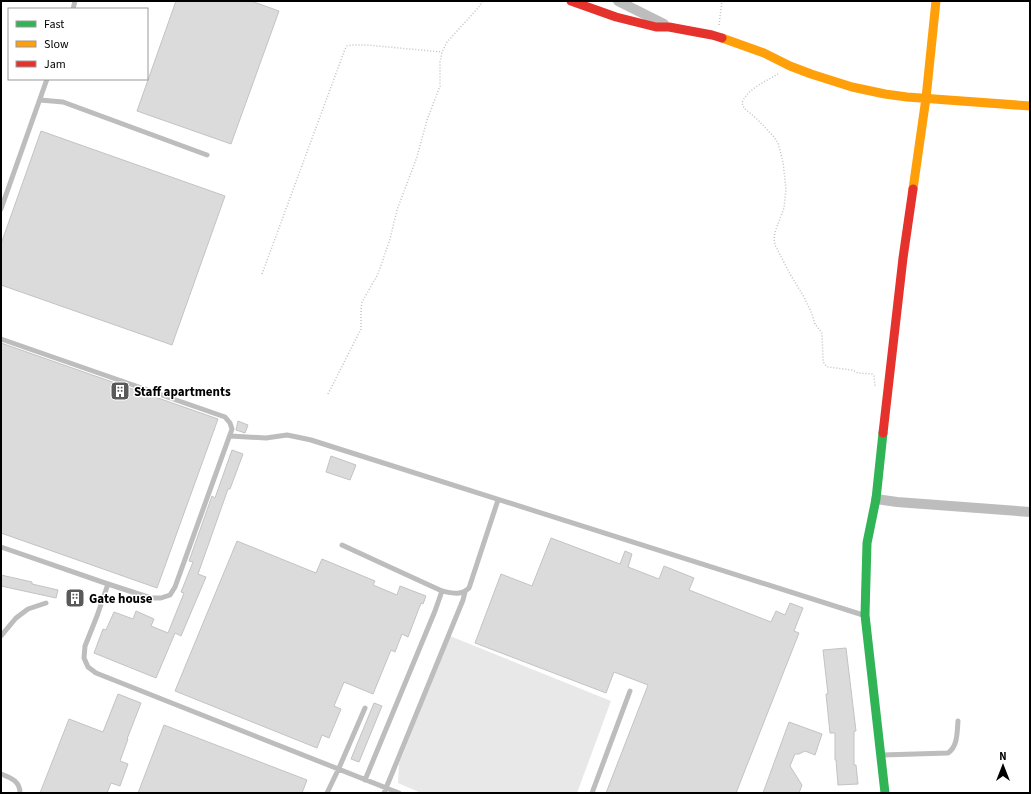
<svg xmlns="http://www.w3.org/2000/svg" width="1031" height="794" font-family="'Source Sans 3',sans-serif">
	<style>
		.green { fill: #e8e8e8 }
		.building { fill: #dbdbdb; stroke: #c3c3c3 }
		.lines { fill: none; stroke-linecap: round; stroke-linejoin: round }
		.path { stroke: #c2c2c2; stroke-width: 1.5; stroke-dasharray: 1 2; stroke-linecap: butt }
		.lane { stroke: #bdbdbd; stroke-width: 5 }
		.street { stroke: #bdbdbd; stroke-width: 10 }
		.fast { stroke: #30b455; stroke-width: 9 }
		.slow { stroke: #ff9f0a; stroke-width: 9 }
		.jam { stroke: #e5322d; stroke-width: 9 }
		.labels { text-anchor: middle; stroke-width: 3; stroke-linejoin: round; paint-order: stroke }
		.poi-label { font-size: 13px; font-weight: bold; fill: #000; stroke: #fff; text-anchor: start }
	</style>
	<rect width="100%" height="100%" fill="#fff"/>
	<path class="green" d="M450,636l161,65 -34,92h-156l-23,-10 1,-19z"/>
	<path class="building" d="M176,1h75l28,10 -48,133 -94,-33z
		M41,131l184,65 -53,149 -171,-60v-41z
		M1,343l217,76 -61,169 -156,-55z
		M238,421l10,4 -3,8 -9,-3z
		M232,450l11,4 -13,35h-2l-30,85 8,3 -25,59 -6,-3 -19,45 -62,-25 9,-24 3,1 8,-18 19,7 3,-8 18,8 -3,7 17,7 16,-40 -3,-1 12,-30 -4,-1 23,-65 3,2z
		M331,456l25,9 -6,15 -24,-8z
		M551,538l69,26 5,-13 7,3 -4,13 31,12 5,-13 30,12 -5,12 82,32 5,-11 9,4 5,-12 13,5 -9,23 5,2 -63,160h-130l42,-108 -34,-13 -8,21 -131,-50 26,-69 31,12z
		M237,541l79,32 6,-14 53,22 -2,4 24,10 3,-9 26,10 -3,8 -2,-1 -13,34 -6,-3 -7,18 -4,-2 -18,44 -29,-12 -10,24 7,3 -12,29 -7,-3 -5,13 -142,-57z
		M1,575l31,7v2l26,6 -2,8 -55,-12z
		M846,648l10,83h-2v34h2l2,19 -20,1 -2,-25h-1v-27h-5l-4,-39h2l-5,-44z
		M118,694l23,9 -14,36h1l-8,22 8,3 -8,22 -9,-3 -4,10h-67l29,-74 34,13z
		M374,703l8,3 -23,56 -8,-3z
		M789,722l33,12 -7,21 -10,-4 -6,3h-4l-5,12 12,19 -3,8h-36z
		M164,725l143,55 -5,13h-164z"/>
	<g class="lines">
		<path class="path" d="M719,25l3,-24
			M778,74c-12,7 -32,16 -36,29l2,5 13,11 17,18 4,6 5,19 3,27 -2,19 -9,24 -1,7 1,6 15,29 14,23 8,17 3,10 7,9 1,26 1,5 4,3 24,3 6,3 14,1 2,2 1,10
			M262,274l83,-225 2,-3 5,-1h15l75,7
			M328,394l33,-65v-19l1,-8 16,-28 12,-35 7,-29 20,-53 10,-37 13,-34v-24l2,-10 5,-10 31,-34 5,-7"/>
		<path class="lane" d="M73,9l2,-8
			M40,100l23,2 144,53
			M1,209l46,-130
			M1,339l224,78 5,6 2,6 -57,158 -5,8 -9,3h-10l-43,-14 -107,-37
			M230,436l36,2 21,-3 10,2 14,3 552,175
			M342,545l39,18 61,28c10,2 19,5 27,-3l29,-88
			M108,584l-11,32 -12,30 -1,12 4,9 8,6 303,120
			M1,636l15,-18 12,-9 18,-6
			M882,755l66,-2c10,-7 9,-21 10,-32
			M1,774c10,4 19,7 19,19
			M365,780l70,-169 7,-20
			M327,793l12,-25 26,-60
			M384,793l79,-193 2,-8
			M592,793l38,-102"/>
		<path class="street" d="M618,1l46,23
			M876,499l21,3 133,10"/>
		<path class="fast" d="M883,433l-7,66 -9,44 -2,72 20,178"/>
		<path class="slow" d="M722,38l42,15 26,13 21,8 41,13 33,7 22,3 123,9
			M913,189l13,-91 10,-97"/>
		<path class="jam" d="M571,1l45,16 40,10h13l43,8 10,3
			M883,433l20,-175 10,-69"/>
	</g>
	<defs>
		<symbol id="building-square" viewBox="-11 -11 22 22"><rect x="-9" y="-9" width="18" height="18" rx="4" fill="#595959" stroke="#fff"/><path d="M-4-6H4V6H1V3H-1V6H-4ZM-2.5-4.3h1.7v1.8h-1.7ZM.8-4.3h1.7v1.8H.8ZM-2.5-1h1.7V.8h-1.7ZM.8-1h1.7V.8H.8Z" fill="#fff"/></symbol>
	</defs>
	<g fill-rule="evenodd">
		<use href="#building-square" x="109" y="380" width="22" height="22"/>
		<use href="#building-square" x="64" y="587" width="22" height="22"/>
	</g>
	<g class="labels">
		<g class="poi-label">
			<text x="134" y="396">Staff apartments</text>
			<text x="89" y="603">Gate house</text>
		</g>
	</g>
	<rect width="1031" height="794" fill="none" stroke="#000000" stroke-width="4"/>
	<rect x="8" y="8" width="140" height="72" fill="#ffffff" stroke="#999999"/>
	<rect x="16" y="21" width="20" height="6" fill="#30b455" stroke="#999999"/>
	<text x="44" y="28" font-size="12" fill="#000000">Fast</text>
	<rect x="16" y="41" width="20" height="6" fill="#ff9f0a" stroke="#999999"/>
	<text x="44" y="48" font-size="12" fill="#000000">Slow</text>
	<rect x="16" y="61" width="20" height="6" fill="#e5322d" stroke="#999999"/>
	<text x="44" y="68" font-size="12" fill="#000000">Jam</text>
	<g transform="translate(1003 766)" stroke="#ffffff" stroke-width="3" paint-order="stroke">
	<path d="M0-3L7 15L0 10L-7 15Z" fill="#000000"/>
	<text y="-6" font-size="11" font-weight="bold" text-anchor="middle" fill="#000000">N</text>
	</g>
</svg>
